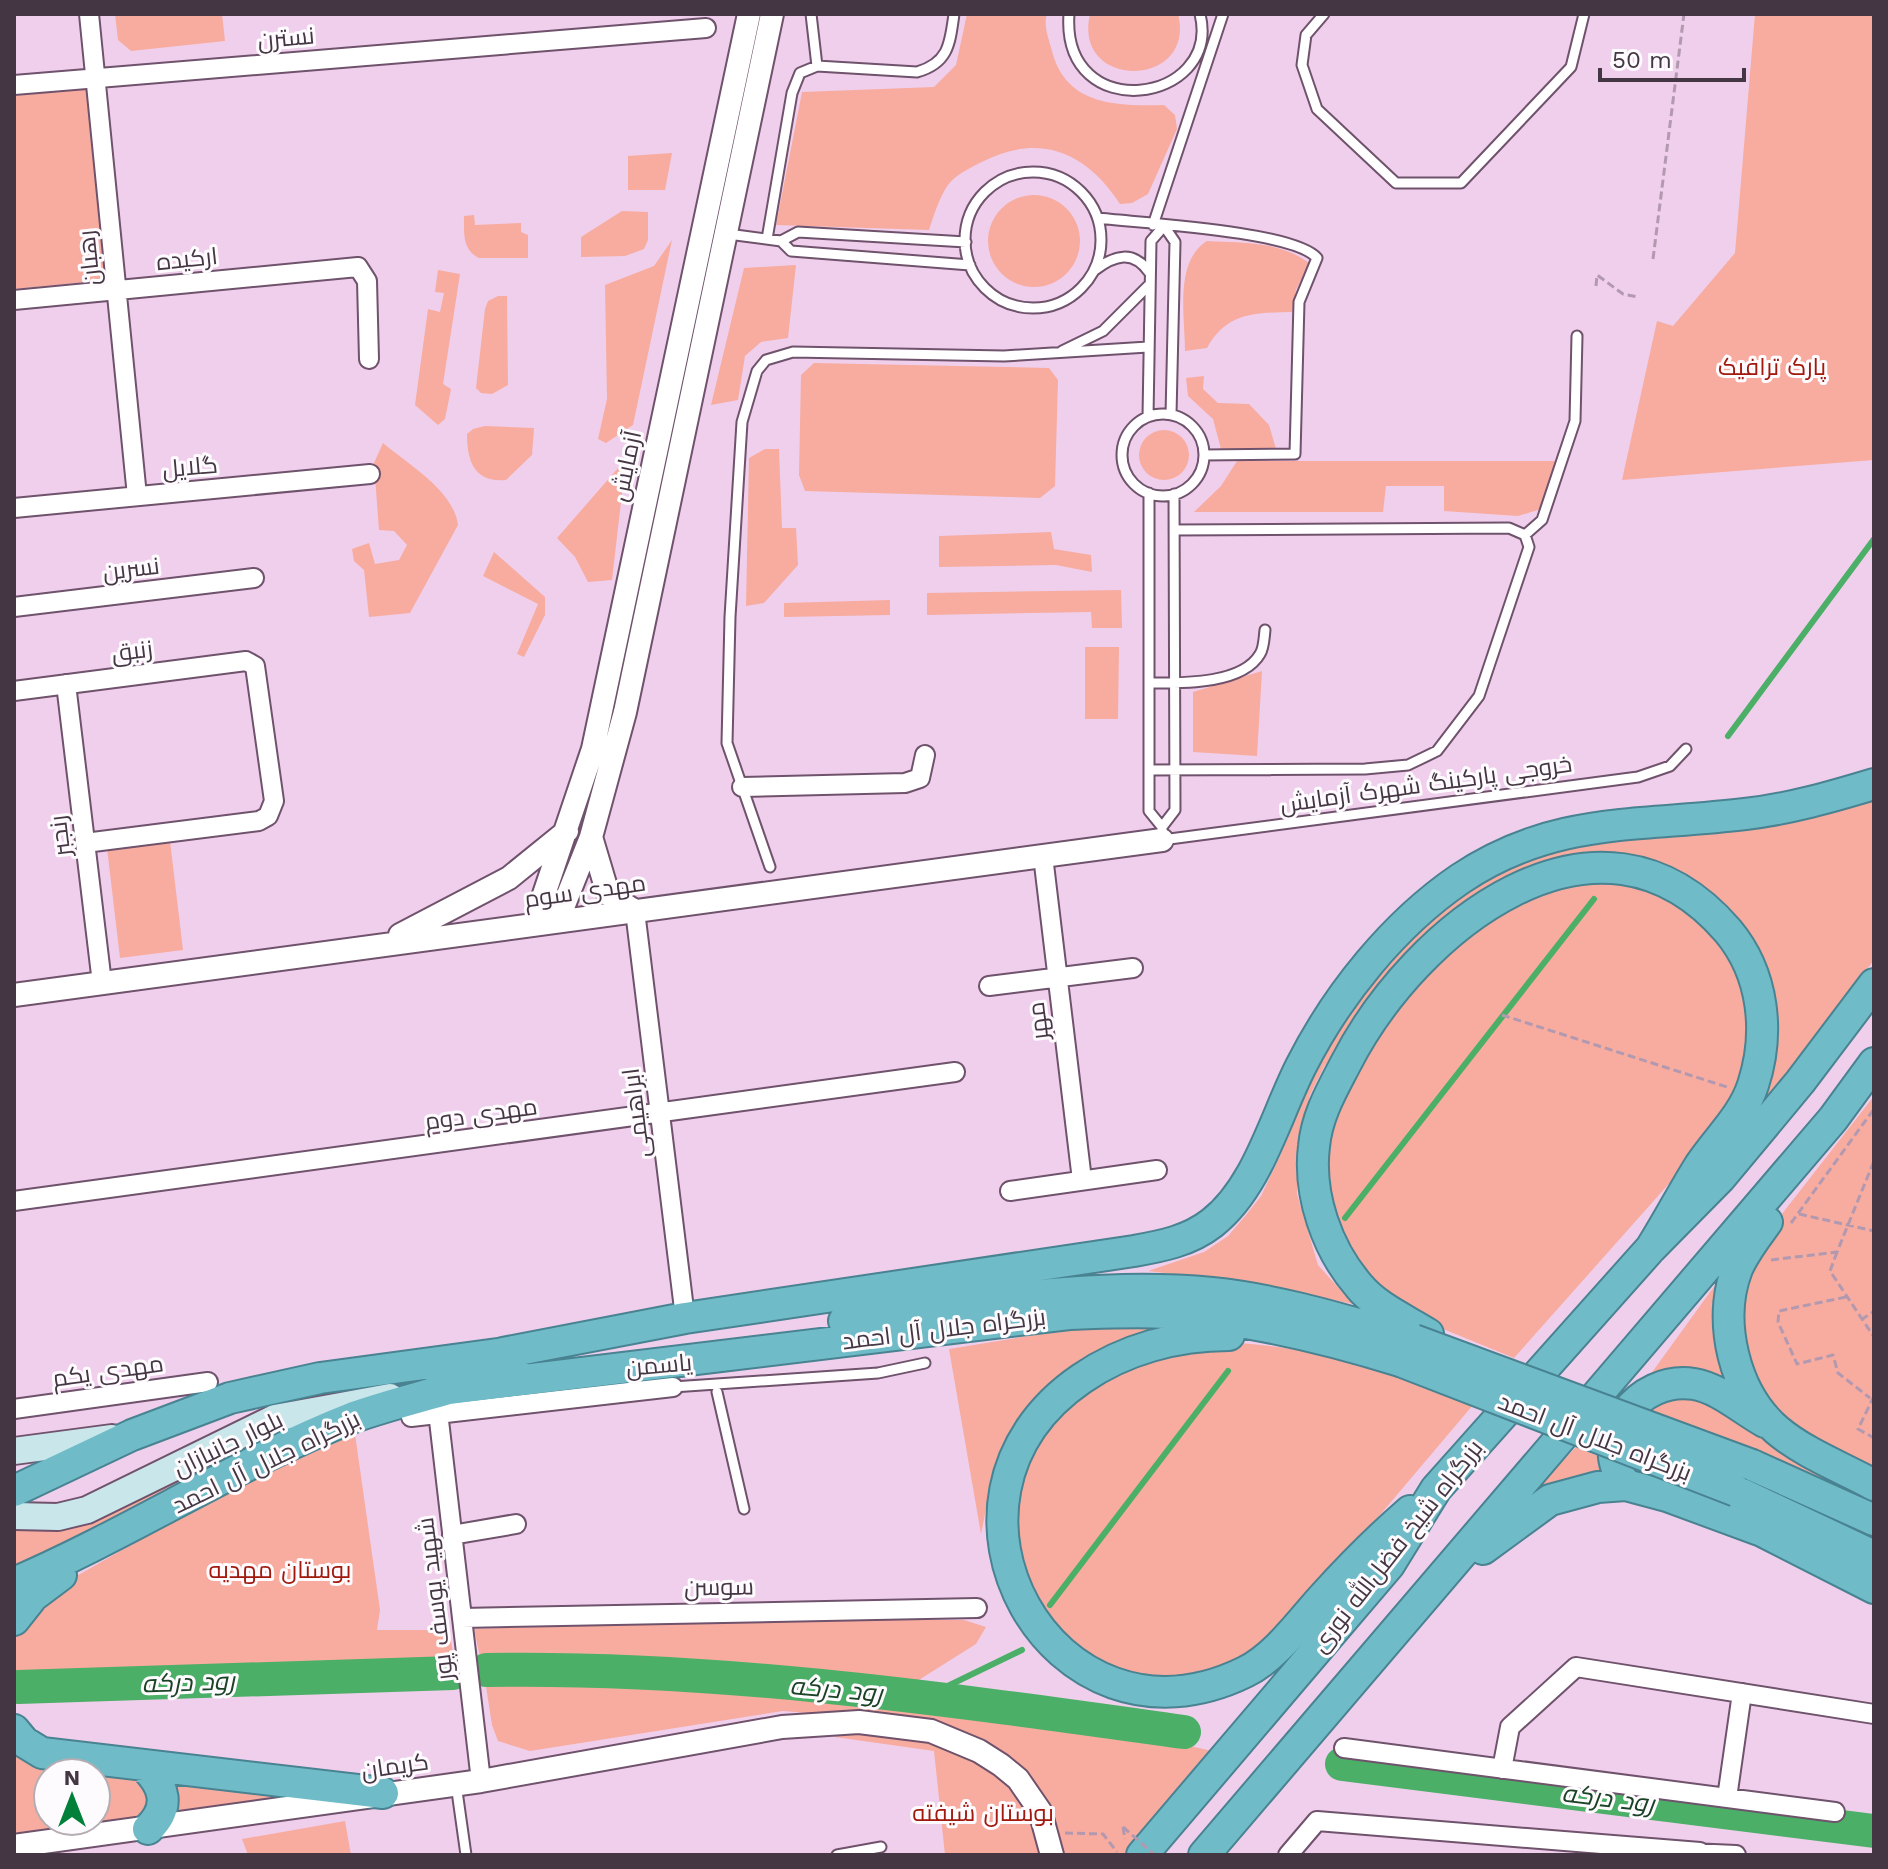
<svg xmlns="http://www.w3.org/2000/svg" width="1888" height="1869" font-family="'Work Sans',Cairo,sans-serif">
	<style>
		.green { fill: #f7ac9f; fill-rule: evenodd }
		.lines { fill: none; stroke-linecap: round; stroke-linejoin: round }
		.stream { stroke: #4baf67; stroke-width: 6 }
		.river { stroke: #4baf67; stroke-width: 34 }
		.service-casing { stroke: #6f526b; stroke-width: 13 }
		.minor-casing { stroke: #6f526b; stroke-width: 22 }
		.tertiary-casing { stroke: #6f526b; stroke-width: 26 }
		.secondary-casing { stroke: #6f526b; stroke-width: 30 }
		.trunk-casing { stroke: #498291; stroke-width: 34 }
		.path { stroke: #b399b0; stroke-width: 3; stroke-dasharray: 8 4; stroke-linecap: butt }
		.service { stroke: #fff; stroke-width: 9 }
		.minor { stroke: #fff; stroke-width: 18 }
		.tertiary { stroke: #fff; stroke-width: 22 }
		.secondary { stroke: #c9e6eb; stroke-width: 26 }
		.trunk { stroke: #6fbcc8; stroke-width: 30 }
		.trunk-bridge-casing { stroke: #498291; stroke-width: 34; stroke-linecap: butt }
		.path-bridge { stroke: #b399b0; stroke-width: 3; stroke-dasharray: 8 4; stroke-linecap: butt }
		.trunk-bridge { stroke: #6fbcc8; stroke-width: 30 }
		.labels { text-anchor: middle; stroke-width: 6; stroke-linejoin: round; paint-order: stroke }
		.street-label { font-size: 24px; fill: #443743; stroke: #fefbfe }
		.park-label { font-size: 24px; fill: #a0190c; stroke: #fefbfe }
		.water-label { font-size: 26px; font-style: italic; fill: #1a4225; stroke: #fefbfe }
	</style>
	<rect width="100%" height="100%" fill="#f0cfec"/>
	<path class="green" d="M115,14h107l3,27 -94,10 -13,-11z
		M967,14h80c-4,12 2,25 5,37 14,55 65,55 112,54l11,10 2,14 -29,65 -16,9 -12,1c-34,-52 -80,-71 -136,-43 -11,5 -29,14 -36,24 -9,13 -14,30 -19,45l-153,-5 26,-133 132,-5 22,-22z
		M1090,14h88c19,75 -106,77 -88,0z
		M1755,14h119v446l-252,20 35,-159 16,5 62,-73z
		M90,88l17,192 -93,9v-193z
		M672,153l-7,37h-37v-34z
		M988 241a46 46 0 1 1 92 0a46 46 0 1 1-92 0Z
		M622,211l26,1v28l-4,9 -19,7 -44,1v-20z
		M474,215l1,10 46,-2v9l7,3v23h-49c-17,-8 -15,-26 -15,-42z
		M672,240l-39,185 -27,18 -8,-4 9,-40 -2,-114 49,-19z
		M1207,241c35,2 73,0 102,22l-13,27 -4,22c-37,1 -65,0 -85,36l-22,3c0,-34 -11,-90 22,-110z
		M796,265l-8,73 -27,4 -16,14 -7,44 -27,5 33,-137z
		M438,270l22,4 -17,110 8,5 -6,30 -7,6 -23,-20 13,-96 12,3 4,-19 -9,-1z
		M498,296h9l1,89 -16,9 -11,-1 -5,-5 9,-79 3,-8z
		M814,363l235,5 9,12 -3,106 -15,12 -235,-7 -6,-16 2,-100z
		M1204,376l-1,13 15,14 31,1 20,21 7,24h-55l-8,-30 -25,-23 -2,-18z
		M485,426l49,2 -2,27 -26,25c-31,3 -39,-18 -39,-46l6,-5z
		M1139 455a25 25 0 1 1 50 0a25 25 0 1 1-50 0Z
		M383,443c25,21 71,48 75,82l-48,88 -41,4 -5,-47 -10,-9 -2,-12 17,-6 6,21 24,-4 8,-15 -13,-14 -15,-1 -5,-67z
		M765,449h14l3,79h14l2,37 -34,38 -18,3 3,-148z
		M626,459l-14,121 -24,2 -13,-25 -18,-19z
		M1237,461h321l-17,48 -23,7 -74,-5v-25h-58l-3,26h-189l27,-26z
		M1051,532l3,17 37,6 1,17 -36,-7 -117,2v-31z
		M494,552l51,45v18l-21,42 -7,-3 21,-50 -55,-28z
		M1121,590l1,38h-30l-1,-16 -164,3v-22z
		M890,600v15l-106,2v-14z
		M1085,647h34l-1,72h-33z
		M1262,671l-5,85 -64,-4v-60z
		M1874,793v167l-121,159 4,-17 -17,-169 -146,-74 -215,128 -55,80 -14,28 -12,46 -1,53 21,71 35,39 -111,-22 -94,-11 56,-19 24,-16 18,-21 15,-19 20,-42 40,-97 60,-93 80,-74 101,-48z
		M170,841l13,109 -63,8 -13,-110z
		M1607,879l59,14 58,50 26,62 2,54 -38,74 -200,225 -88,-36 -52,-35 -42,-68 -9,-73 25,-73 88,-116 109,-69z
		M1874,1096v381l-91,-54 -39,-53 -2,-87 18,-41z
		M1739,1252l-6,131 -88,-1z
		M1101,1324l64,4c-66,21 -135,52 -163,122 -11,27 -15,56 -21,84l-32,-185z
		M1218,1342c93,3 169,28 255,63l-165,195 -58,57 -74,24 -66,-11 -55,-35 -43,-81 11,-99 76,-79z
		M1687,1388l187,108v10l-236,-101z
		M346,1409l-332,166v-47l233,-91z
		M355,1434l25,176 -3,20h72l5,28 -440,18v-40l5,-14 28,-29 171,-98z
		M1576,1447l29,12 1,17 -96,41z
		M756,1620h208l22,7 -10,17 -62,39 -337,-26h-97l-6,-28z
		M551,1677l345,27 281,39 35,8 -89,104h-67l-41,-85 -147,-52 -85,-7 -253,40 -32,-10 -6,-16 -7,-45z
		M836,1729l84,5 77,36 38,44 8,41h-98l-11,-104 -99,-14z
		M14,1746l129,27 10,31 -13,15 -126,17zM48,1773h48v48h-48z
		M167,1775l115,16v6l-119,19z
		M345,1821l6,34h-103l-6,-16z"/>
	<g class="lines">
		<path class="stream" d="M1728,736l146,-197
			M1345,1218l249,-319
			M1050,1605l178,-234
			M925,1697l97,-47"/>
		<path class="river" d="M486,1670c234,-4 467,30 698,62
			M18,1687l435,-14
			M1342,1764l532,67"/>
		<defs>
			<path id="service" d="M811,14l6,52
				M1069,14c-8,113 153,90 131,0
				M1324,14l-18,21 -4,30 15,44 79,74h65l110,-116 13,-53
				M965 240a68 68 0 1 1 136 0a68 68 0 1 1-136 0Z
				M1098,218c42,5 196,13 219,40l-18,44 -4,152 -91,1
				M1153,225l70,-211
				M728,234l53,7 17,-9 168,10
				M767,239l25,-146 8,-20 17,-7 100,6c32,-9 33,-29 37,-58
				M781,241l10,10 179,14
				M1095,270c20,-15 38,-20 54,2
				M1062,351l41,-20 45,-45
				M1122 455a41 41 0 1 1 82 0a41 41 0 1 1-82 0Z
				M1148,417l3,-176 13,-15 11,16 -4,173
				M1149,493v318l13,16
				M1174,494l1,316 -13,17v13l476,-63 32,-11 16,-17
				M1525,535l17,-15 33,-99 2,-85
				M1149,683c31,0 93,2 111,-29 4,-6 4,-16 5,-24
				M1149,770l216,-1 43,-4 29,-14 42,-55 50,-149 -4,-12 -16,-7 -335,2
				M770,867l-43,-124 3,-126 12,-195 15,-51 9,-11 27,-8 211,4 144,-9
				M673,1387l205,-14 47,-10
				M717,1392l27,117
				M456,1784l10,71
				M837,1855l44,-8"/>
			<path id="minor" d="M89,14l48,482
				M14,85l692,-57
				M14,300l344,-33 9,14 2,78
				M14,508l356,-34
				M14,607l240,-29
				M66,684l36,299
				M14,691l232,-30 9,5 19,135 -6,15 -9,5 -174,22
				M742,787l163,-4 15,-5 5,-23
				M1043,856l39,324
				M635,911l49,398
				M989,986l144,-18
				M1010,1191l147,-21
				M14,1201l941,-129
				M14,1409l194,-27
				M438,1412l43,369
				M425,1414l-14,3 262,-30
				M452,1535l64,-11
				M462,1618l515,-10
				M1344,1748l491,64
				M1502,1769l8,-42 66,-60 298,47
				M1727,1798l15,-105
				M1691,1853l45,2
				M1288,1855l29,-34 383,31"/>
			<path id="tertiary" d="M591,837l17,57 27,17
				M558,920l33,-83 34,-125 147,-698
				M534,924l59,-175 156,-735
				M400,935l109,-57 58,-47
				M14,995l1148,-155
				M14,1846l467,-65 301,-54 77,-5 72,9 48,20 22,14 17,14 22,32 12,44"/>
			<path id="secondary" d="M14,1451l98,-13
				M14,1516l44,1 29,-7 188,-92 115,-21"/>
			<path id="trunk" d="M1767,1222c-11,15 -23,30 -30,47 -20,52 -3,124 40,161 27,23 66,38 97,55
				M844,1321c123,-16 244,-40 368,-28 69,7 135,28 202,47
				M1428,1334c-22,-14 -52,-27 -69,-48 -32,-37 -51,-91 -45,-140 3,-31 18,-56 32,-83 68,-133 252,-283 382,-132 36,43 42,102 25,154 -10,31 -35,53 -53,80 -17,27 -32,56 -49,83
				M1229,1335c-52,0 -105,14 -148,44 -176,121 -28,387 164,293 31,-15 56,-51 79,-76 27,-30 55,-58 86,-85
				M503,1353l182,-35 449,-67c28,-5 55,-10 78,-28 46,-36 63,-106 89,-157 36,-71 93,-142 159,-187 94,-63 178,-52 285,-65 44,-5 86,-17 129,-30
				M1752,1465l122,55
				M1626,1485c-36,-46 12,-110 68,-101 25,4 49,26 71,38
				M14,1491l118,-56 98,-37 90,-20 201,-27
				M1736,1491l138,65
				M1483,1549l67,-49 48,-13 28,-2 41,11 95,35 112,57
				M14,1583c116,-50 223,-120 340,-166 31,-11 63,-19 94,-28l621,-75c32,-1 65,-3 98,-1 80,6 156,24 233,48
				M14,1620l19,-24 28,-21
				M14,1730l10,12 18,11 341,40
				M144,1766c21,20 27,41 4,63
				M1142,1855l247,-290 47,-76 215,-241 70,-71 79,-95 74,-98
				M1204,1855l629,-736 41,-56"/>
		</defs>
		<use href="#service" class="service-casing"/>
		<use href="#minor" class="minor-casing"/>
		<use href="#tertiary" class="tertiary-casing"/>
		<use href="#secondary" class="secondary-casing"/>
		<use href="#trunk" class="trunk-casing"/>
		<path class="path" d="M1653,259l31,-245
			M1596,286l1,-11 26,19 15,3
			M1502,1015l225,72
			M1799,1214l75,17
			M1791,1223l83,-114
			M1837,1252l-7,19 44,66
			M1771,1260l66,-8 37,-91
			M1846,1297l-67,14 -1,11 19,42 36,-9 5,18 32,25
			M1861,1320l13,-9
			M1874,1396l-16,33 16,9
			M1123,1827l2,12
			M1065,1833l38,1 14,18"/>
		<use href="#service" class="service"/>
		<use href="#minor" class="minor"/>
		<use href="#tertiary" class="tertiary"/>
		<use href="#secondary" class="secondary"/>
		<use href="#trunk" class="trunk"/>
		<defs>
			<path id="trunk-bridge" d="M1414,1340l338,125
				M1400,1361l336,130"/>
		</defs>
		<use href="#trunk-bridge" class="trunk-bridge-casing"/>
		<path class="path-bridge" d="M1123,1827l32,28"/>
		<use href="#trunk-bridge" class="trunk-bridge"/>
	</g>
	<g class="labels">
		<g class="street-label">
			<text transform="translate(286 38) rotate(-5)" y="8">نسترن</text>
			<text transform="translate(89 258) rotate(-96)" y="8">رهبان</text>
			<text transform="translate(187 259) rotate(-6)" y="8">ارکیده</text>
			<text transform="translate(626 466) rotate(-78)" y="8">آزمایش</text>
			<text transform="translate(190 467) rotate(-5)" y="8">گلایل</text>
			<text transform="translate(131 569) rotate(-7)" y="8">نسرین</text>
			<text transform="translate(132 651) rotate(-7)" y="8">زنبق</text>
			<text transform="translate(1426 784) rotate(-8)" y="8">خروجی پارکینگ شهرک آزمایش</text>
			<text transform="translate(60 836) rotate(-97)" y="8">رنجبر</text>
			<text transform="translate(585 891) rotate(-8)" y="8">مهدی سوم</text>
			<text transform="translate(1038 1021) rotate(-97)" y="8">مهر</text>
			<text transform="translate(636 1113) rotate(-97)" y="8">ابراهیمی</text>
			<text transform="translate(481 1114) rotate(-8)" y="8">مهدی دوم</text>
			<text transform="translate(944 1329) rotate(-7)" y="8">بزرگراه جلال آل احمد</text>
			<text transform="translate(659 1365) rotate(-5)" y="8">یاسمن</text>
			<text transform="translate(108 1371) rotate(-8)" y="8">مهدی یکم</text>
			<text transform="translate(1595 1437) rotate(21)" y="8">بزرگراه جلال آل احمد</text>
			<text transform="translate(228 1444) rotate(-26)" y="8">بلوار جانبازان</text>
			<text transform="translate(266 1462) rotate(-26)" y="8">بزرگراه جلال آل احمد</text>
			<text transform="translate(1397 1546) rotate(-52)" y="8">بزرگراه شیخ فضل‌الله نوری</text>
			<text transform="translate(719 1587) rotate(-1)" y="8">سوسن</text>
			<text transform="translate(435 1599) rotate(-97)" y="8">شهید یوسف پور</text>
			<text transform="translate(395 1766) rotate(-8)" y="8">کریمان</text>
		</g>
		<g class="park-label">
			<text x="1772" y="375">پارک ترافیک</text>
			<text x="280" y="1578">بوستان مهدیه</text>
			<text x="983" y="1821">بوستان شیفته</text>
		</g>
		<g class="water-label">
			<text transform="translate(188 1682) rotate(-2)" y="9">رود درکه</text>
			<text transform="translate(836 1689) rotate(5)" y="9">رود درکه</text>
			<text transform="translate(1608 1798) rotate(7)" y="9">رود درکه</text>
		</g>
	</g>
	<rect width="1888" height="1869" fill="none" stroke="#443743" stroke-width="32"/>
	<g transform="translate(72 1797)"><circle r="38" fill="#fefbfe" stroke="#b4adb3" stroke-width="2"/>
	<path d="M0-6L14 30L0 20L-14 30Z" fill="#01803a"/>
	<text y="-12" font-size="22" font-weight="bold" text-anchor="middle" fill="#443743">N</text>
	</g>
	<path d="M1600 68v12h144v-12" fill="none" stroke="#443743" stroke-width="4"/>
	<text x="1612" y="68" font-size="24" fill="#443743" stroke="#fefbfe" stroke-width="6" paint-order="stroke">50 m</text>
</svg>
